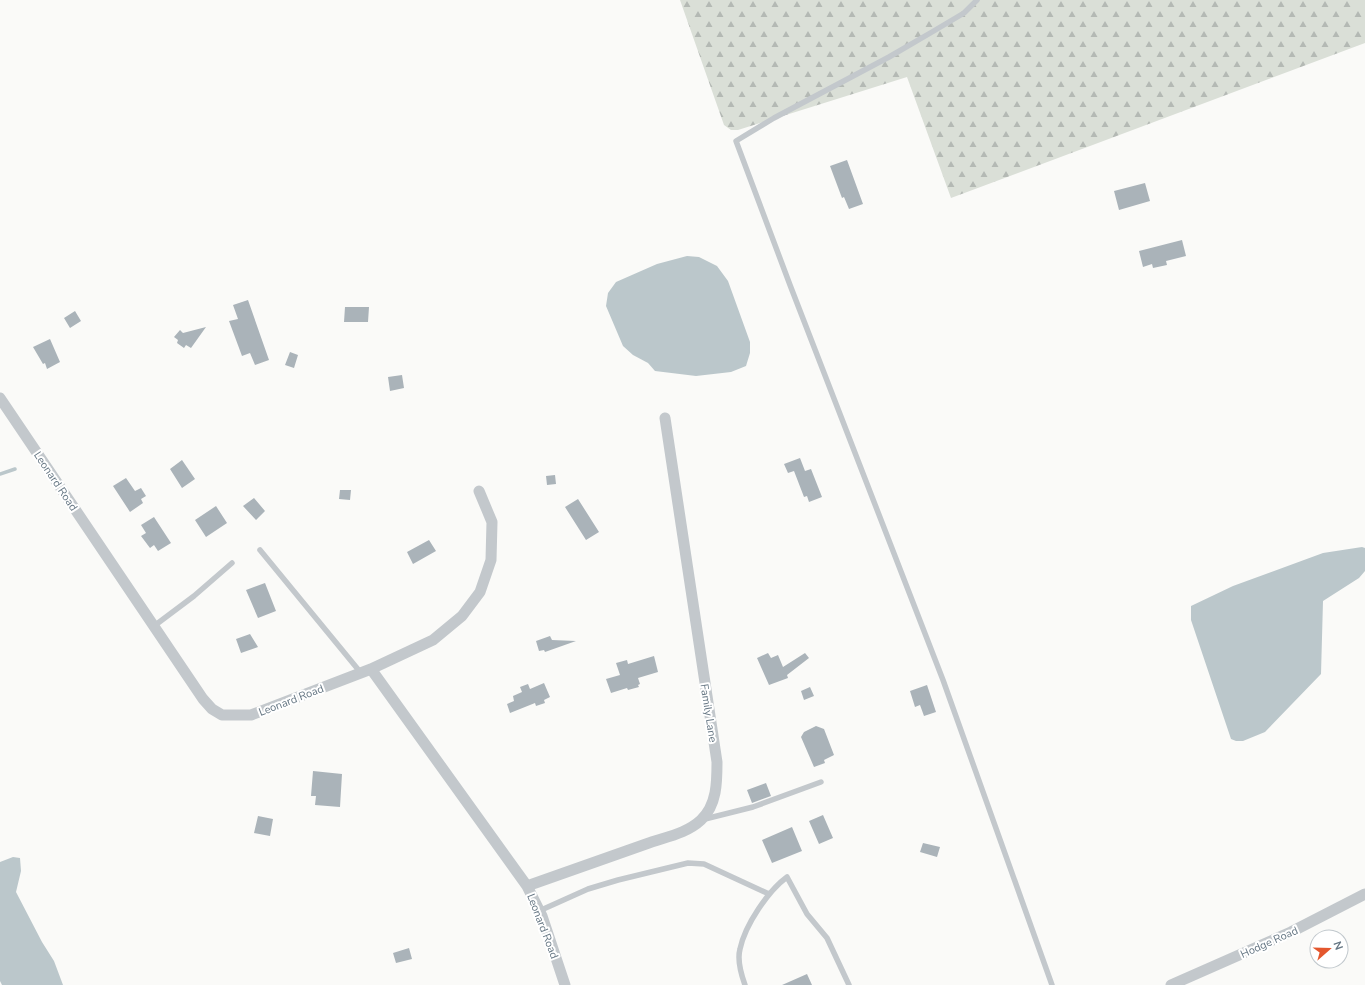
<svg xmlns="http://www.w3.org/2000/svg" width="1365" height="985" font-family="'Nunito Sans',sans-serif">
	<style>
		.forest { fill: url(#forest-firs) }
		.water { fill: #bbc7cb }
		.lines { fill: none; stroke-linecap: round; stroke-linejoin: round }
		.stream { stroke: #bbc7cb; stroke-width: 3.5 }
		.building { fill: #aab3b9 }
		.service { stroke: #c3c8cc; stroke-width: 5.5 }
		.minor { stroke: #c3c8cc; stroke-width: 11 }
		.labels { text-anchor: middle; stroke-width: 4; stroke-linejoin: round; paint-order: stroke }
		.street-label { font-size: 11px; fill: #657683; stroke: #fff }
	</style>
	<defs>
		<pattern id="forest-firs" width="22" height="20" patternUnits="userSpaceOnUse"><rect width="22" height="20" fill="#dadfd7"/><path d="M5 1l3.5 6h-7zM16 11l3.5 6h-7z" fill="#b4b9b4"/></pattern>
	</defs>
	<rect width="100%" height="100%" fill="#fafaf8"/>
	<path class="forest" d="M680,0h685v43l-414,155 -44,-121 -169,53h-7l-7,-5z"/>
	<path class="water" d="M687,256l12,1 18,9 11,15 22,61v11l-4,13 -15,6 -35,4 -41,-5 -7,-8 -15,-8 -10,-9 -17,-40 2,-13 8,-11 41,-18z
		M1362,547l3,1v23l-6,7 -36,23 -2,73 -56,58 -22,9h-7l-5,-2 -40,-119v-14l42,-20 90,-33z
		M13,857l7,1 1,13 -5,21 26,50 12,19 9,24h-61l-2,-4v-119z"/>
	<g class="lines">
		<path class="stream" d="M0,474l15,-5"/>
	</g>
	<path class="building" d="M847,160l16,44 -14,5 -5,-12 -2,1 -12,-32z
		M1145,183l5,18 -31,9 -5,-19z
		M1182,240l4,16 -20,5 1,4 -14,3 -1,-4 -9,3 -4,-16z
		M248,300l21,60 -14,5 -5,-12 -8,3 -13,-35 9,-2 -5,-14z
		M345,307h24l-1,15h-24z
		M75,311l6,10 -11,7 -6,-10z
		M206,327l-15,21 -5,-3 -2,3 -7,-5 1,-3 -4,-3 6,-7 3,3z
		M50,339l10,23 -13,7 -2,-6 -2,1 -10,-17z
		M290,352l8,3 -4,13 -9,-3z
		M402,375l2,13 -14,3 -2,-14z
		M800,458l5,13 6,-2 11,28 -13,5 -2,-6 -3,1 -10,-26 -6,2 -4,-9z
		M182,460l13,19 -13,9 -12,-19z
		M555,475l1,9 -9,1 -1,-9z
		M126,478l9,13 6,-3 5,8 -5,3 2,4 -13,9 -17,-26z
		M340,490h11l-1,10 -11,-1z
		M254,498l11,13 -9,9 -13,-14z
		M578,499l21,33 -13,8 -21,-33z
		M216,506l11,17 -21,14 -11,-17z
		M154,517l17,26 -13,8 -4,-6 -4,3 -9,-12 5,-3 -5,-8z
		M429,540l7,11 -23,13 -6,-12z
		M265,583l11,28 -18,7 -12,-28z
		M250,634l8,13 -17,6 -5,-14z
		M550,636l2,4 24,1 -31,11 -1,-2 -5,1 -3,-10z
		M768,653l3,5 7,-3 5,12 22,-14 4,5 -22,17 1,3 -19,7 -12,-27z
		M654,656l4,16 -20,6 2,6 -2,1 1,2 -11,3 -1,-2 -16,5 -5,-14 14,-4 -4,-12 11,-3 1,4z
		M544,683l6,14 -6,3 1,3 -9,3 -1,-3 -25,10 -3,-9 7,-3 -1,-5 9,-4 -2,-5 8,-3 2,5z
		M927,685l9,27 -12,4 -4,-11 -5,2 -5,-16z
		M810,687l4,9 -10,4 -3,-9z
		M816,726l8,3 10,26 -10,5 1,3 -11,4 -13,-30 3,-5z
		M313,771l29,3 -2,33 -25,-2 1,-9h-5z
		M766,783l5,13 -19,7 -5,-13z
		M823,815l10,23 -14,6 -10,-23z
		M258,816l15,3 -3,17 -16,-3z
		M792,827l10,24 -30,12 -10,-23z
		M923,843l17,4 -3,10 -17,-5z
		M409,948l3,11 -16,4 -3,-10z
		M807,974l5,11h-30z"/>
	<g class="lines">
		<path class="service" d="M977,0l-13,13 -32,19 -43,25 -115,61 -38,23 54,144 153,395 109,305
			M260,550l101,123
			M154,626l40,-30 38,-33
			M705,819l48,-12 68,-25
			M539,911l49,-22 30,-9 70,-17 16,1 65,30
			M745,985c-4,-11 -8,-25 -5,-36 5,-24 28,-58 47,-72l20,37 20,24 22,47"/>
		<path class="minor" d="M0,398l203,301 9,10 10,6h29l120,-46 62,-29 29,-24 18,-24 11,-32 1,-38 -13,-31
			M371,669l156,217 15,30 23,69
			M527,886c40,-14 79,-28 119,-42 19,-7 40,-10 55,-24 16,-15 16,-38 16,-58l-52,-344
			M1171,985l120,-53 74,-38"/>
	</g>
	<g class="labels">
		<g class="street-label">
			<text transform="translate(56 481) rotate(56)" y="4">Leonard Road</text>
			<text transform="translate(291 700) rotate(-21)" y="4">Leonard Road</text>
			<text transform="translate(709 713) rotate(81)" y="4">Family Lane</text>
			<text transform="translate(543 926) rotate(69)" y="4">Leonard Road</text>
			<text transform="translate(1269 942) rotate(-24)" y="4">Hodge Road</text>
		</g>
	</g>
	<g transform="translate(1329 949) rotate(70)"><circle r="19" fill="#ffffff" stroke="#c1c8cd"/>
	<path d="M0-3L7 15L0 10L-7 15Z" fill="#e4572e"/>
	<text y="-6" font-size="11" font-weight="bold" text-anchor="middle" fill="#657683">N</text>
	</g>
</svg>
